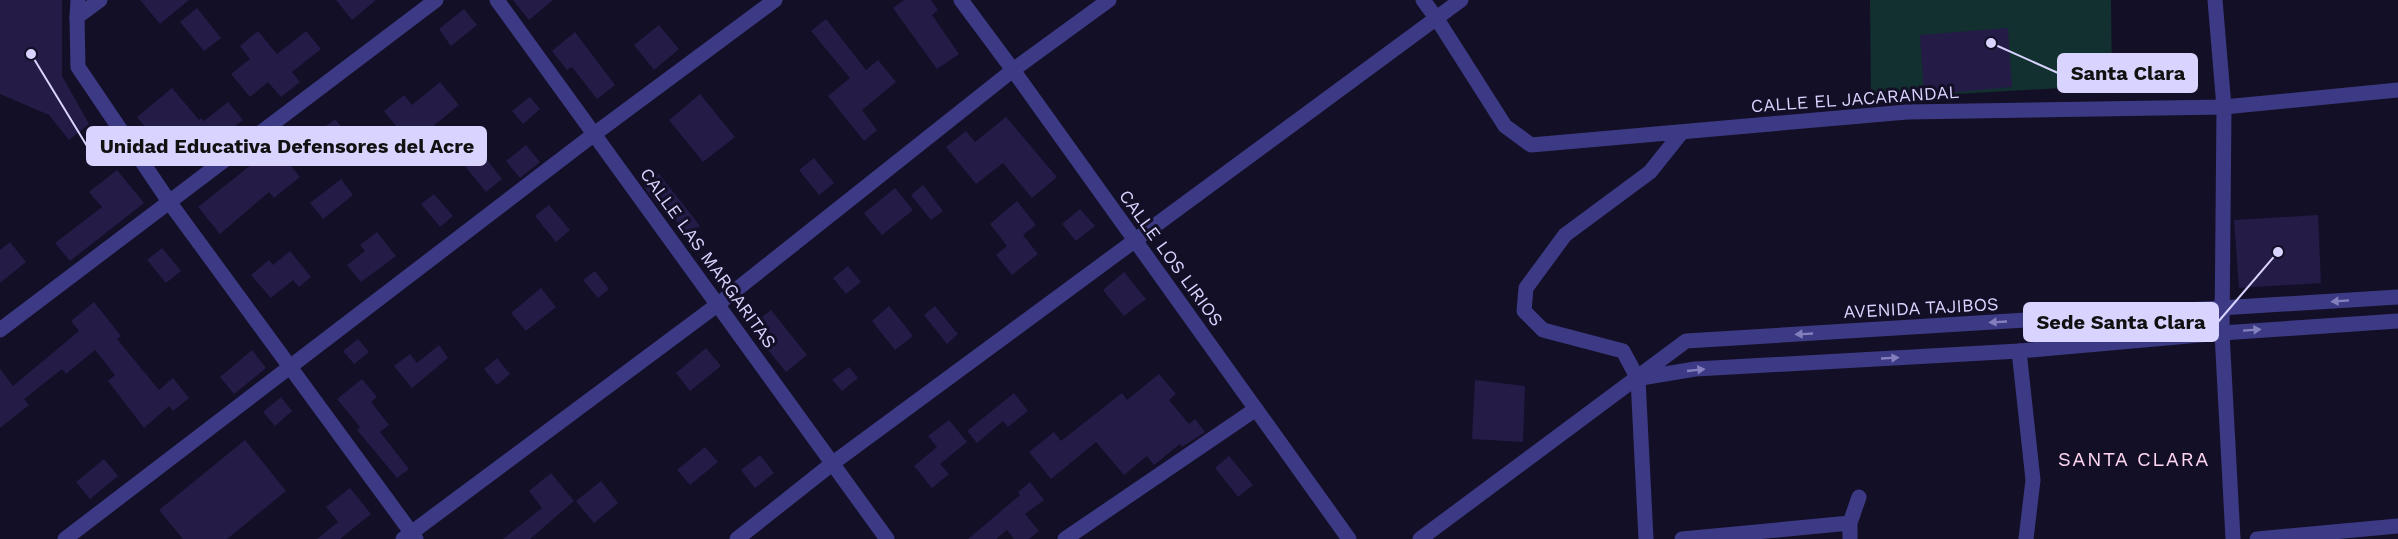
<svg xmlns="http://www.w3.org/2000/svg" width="2398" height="539" font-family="'Work Sans',sans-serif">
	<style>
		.green { fill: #12302f }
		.building { fill: #241b47 }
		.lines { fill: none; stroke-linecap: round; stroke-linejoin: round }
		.minor { stroke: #3d3a85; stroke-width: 15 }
		.tertiary { stroke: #3d3a85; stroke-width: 15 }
		.oneway { fill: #837fbc }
		.labels { text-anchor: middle; stroke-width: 6; stroke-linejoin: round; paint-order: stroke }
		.street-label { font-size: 18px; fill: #d9d4ff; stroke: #130f26 }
		.neighbourhood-label { font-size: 20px; letter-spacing: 1.5px; fill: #ffd6f0; stroke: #130f26 }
		.leader { fill: none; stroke: #d9d4ff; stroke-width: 2 }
		.callout-dot { fill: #d9d4ff; stroke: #130f26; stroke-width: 2 }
		.callout { fill: #d9d4ff; stroke: #d9d4ff; stroke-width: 2 }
		.callout-label { font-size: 20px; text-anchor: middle; font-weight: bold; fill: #111 }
	</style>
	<rect width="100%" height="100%" fill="#130f26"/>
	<path class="green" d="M1870,0h241l1,85 -241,14z"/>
	<path class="building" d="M0,0h62v76l27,48 -20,16 -20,-25 -49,-21z
		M140,0h49l-29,24z
		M336,0h40l-24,20z
		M513,0h40l-24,20z
		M904,0h27l7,10 -6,5 27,39 -22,15 -44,-61z
		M197,8l24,30 -17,13 -24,-29z
		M464,9l13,16 -26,21 -12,-17z
		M826,19l40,51 12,-10 18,22 -34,28 15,20 -13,11 -36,-45 22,-18 -39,-47z
		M659,25l20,24 -25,21 -20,-25z
		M2008,28l4,59 -88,8 -4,-60z
		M258,31l19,23 29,-23 15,18 -29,23 8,10 -19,15 -13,-15 -18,15 -19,-23 19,-15 -10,-13z
		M575,32l40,53 -18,14 -25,-32 -5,3 -15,-19z
		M440,82l19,23 -33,27 9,12 -15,12 -36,-45 20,-16 8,10z
		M172,88l27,32 2,-2 3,3 24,-19 15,18 -43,33 -17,-22 -21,17 -25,-31z
		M700,94l35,43 -32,25 -34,-42z
		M530,97l10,12 -17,15 -11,-13z
		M1006,117l51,60 -25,21 -29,-35 -27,21 -30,-37 20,-16 9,11z
		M335,119l17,21 -13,11 -17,-22z
		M526,145l14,17 -20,16 -14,-17z
		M275,146l25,31 -26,21 -5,-6 -49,42 -22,-27z
		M477,147l25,32 -16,13 -26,-32z
		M814,158l20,25 -15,12 -20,-25z
		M117,170l27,33 -74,58 -15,-18 47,-36 -13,-15z
		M659,174l41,52 -12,10 -24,-30 -3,3 -17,-22z
		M341,179l12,16 -30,24 -13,-16z
		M923,185l20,26 -12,9 -20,-25z
		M895,188l18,22 -31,25 -18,-22z
		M434,194l19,22 -13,11 -19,-23z
		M1017,201l19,24 -13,10 15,19 -26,21 -16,-20 11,-9 -17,-22z
		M549,205l21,25 -14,12 -21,-26z
		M1080,209l15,17 -19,15 -14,-17z
		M2318,215l3,68 -82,5 -5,-68z
		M377,232l19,24 -35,26 -14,-17 18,-14 -5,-6z
		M10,242l16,20 -26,21v-33z
		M162,248l19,23 -15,12 -19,-23z
		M290,251l21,26 -12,10 -6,-7 -22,18 -20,-23 18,-15 4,5z
		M848,266l13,16 -15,12 -13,-16z
		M595,271l14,18 -11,9 -15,-18z
		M1124,272l22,27 -22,17 -21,-26z
		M541,288l15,19 -30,24 -15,-18z
		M94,302l27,34 -4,3 42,51 14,-12 16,20 -16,13 -4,-5 -25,22 -36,-47 7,-6 -20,-25 -29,24 -4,-5 -38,30 5,6 -29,23v-59l13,17 66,-55 -8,-10z
		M889,306l24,30 -18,14 -23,-29z
		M935,306l23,28 -11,10 -23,-29z
		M771,310l36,45 -21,17 -37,-45z
		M358,339l11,13 -15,12 -11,-13z
		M439,345l9,13 -36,30 -18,-22 16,-12 7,9z
		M706,348l15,18 -31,25 -14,-18z
		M252,350l14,18 -32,26 -14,-17z
		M497,358l13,16 -13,11 -13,-16z
		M849,367l9,11 -16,13 -10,-11z
		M1159,374l17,20 -7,6 20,24 6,-5 10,13 -23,15 -2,-3 -26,21 -7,-9 -23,19 -28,-33 -45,37 -22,-27 25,-20 7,9 61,-48 5,7z
		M362,379l15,18 -6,5 18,23 -9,7 29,37 -12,9 -40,-48 3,-3 -23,-28z
		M1475,380l50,6 -2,56 -51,-3z
		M1014,393l14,18 -20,16 -5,-6 -26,22 -10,-12z
		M281,397l11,14 -17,15 -12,-14z
		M949,420l18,22 -27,22 9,10 -17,14 -18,-22 23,-19 -9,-11z
		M245,440l41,51 -59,48h-44l-24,-29z
		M705,447l13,15 -28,23 -13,-15z
		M760,455l14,18 -19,15 -14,-18z
		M1229,456l24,29 -15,12 -23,-29z
		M104,459l14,17 -28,23 -14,-17z
		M551,473l23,28 -44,38h-27l39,-31 -13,-17z
		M601,481l17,22 -24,20 -18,-22z
		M1030,482l14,18 -19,14 14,17 -10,8h-15l-7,-9 -11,9h-28l52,-44 -2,-3z
		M350,488l21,26 -31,25h-23l21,-17 -12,-15z"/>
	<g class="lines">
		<path class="minor" d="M497,0l390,539
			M961,0l52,70 336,469
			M1423,0l14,19 68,107 26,19 376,-33 317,-5 174,-17
			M2215,0l9,107 -2,226 11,206
			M77,17l1,-17
			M0,330l436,-330
			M2019,351l14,129 -7,59
			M65,539l528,-404 182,-135
			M403,539l314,-234 296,-235 96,-70
			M737,539l96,-76 628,-463
			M1065,539l191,-130
			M1646,539l-8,-160 -15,-28 -80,-21 -19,-19 2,-23 39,-53 85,-63 32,-40
			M1682,539l168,-16 9,-26
			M1850,539v-16
			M2257,539l141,-13"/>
		<path class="tertiary" d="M100,0l-23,17 1,50 92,136 246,336
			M1641,378l54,-9 324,-18 203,-18 176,-12
			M1420,539l266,-198 712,-44"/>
	</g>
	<defs><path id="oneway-solid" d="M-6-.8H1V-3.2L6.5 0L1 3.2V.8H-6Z" transform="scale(1.5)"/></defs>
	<g class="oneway">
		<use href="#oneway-solid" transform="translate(2340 301) rotate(176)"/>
		<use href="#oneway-solid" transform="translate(1998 322) rotate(177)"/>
		<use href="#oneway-solid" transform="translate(2252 330) rotate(-4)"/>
		<use href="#oneway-solid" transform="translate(1804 334) rotate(177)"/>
		<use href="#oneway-solid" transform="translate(1890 358) rotate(-3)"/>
		<use href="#oneway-solid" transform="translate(1696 370) rotate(-6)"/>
	</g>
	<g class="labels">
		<g class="street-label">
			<text transform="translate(1855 99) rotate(-4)" y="6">CALLE EL JACARANDAL</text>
			<text transform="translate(708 258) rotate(54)" y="6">CALLE LAS MARGARITAS</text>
			<text transform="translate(1171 258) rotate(54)" y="6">CALLE LOS LIRIOS</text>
			<text transform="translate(1921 308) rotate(-3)" y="6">AVENIDA TAJIBOS</text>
		</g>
		<g class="neighbourhood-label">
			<text x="2134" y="466">SANTA CLARA</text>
		</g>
	</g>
	<path class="leader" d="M1991 43L2058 73M31 54L87 146M2278 252L2218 322"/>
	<g class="callout-dot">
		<circle cx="1991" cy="43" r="6"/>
		<circle cx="31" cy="54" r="6"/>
		<circle cx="2278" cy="252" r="6"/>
	</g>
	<g class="callout">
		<rect x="2058" y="54" width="139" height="38" rx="6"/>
		<rect x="87" y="127" width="399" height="38" rx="6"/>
		<rect x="2024" y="303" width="194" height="38" rx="6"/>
	</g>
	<g class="callout-label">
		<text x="2128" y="80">Santa Clara</text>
		<text x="287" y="153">Unidad Educativa Defensores del Acre</text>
		<text x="2121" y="329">Sede Santa Clara</text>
	</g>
</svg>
